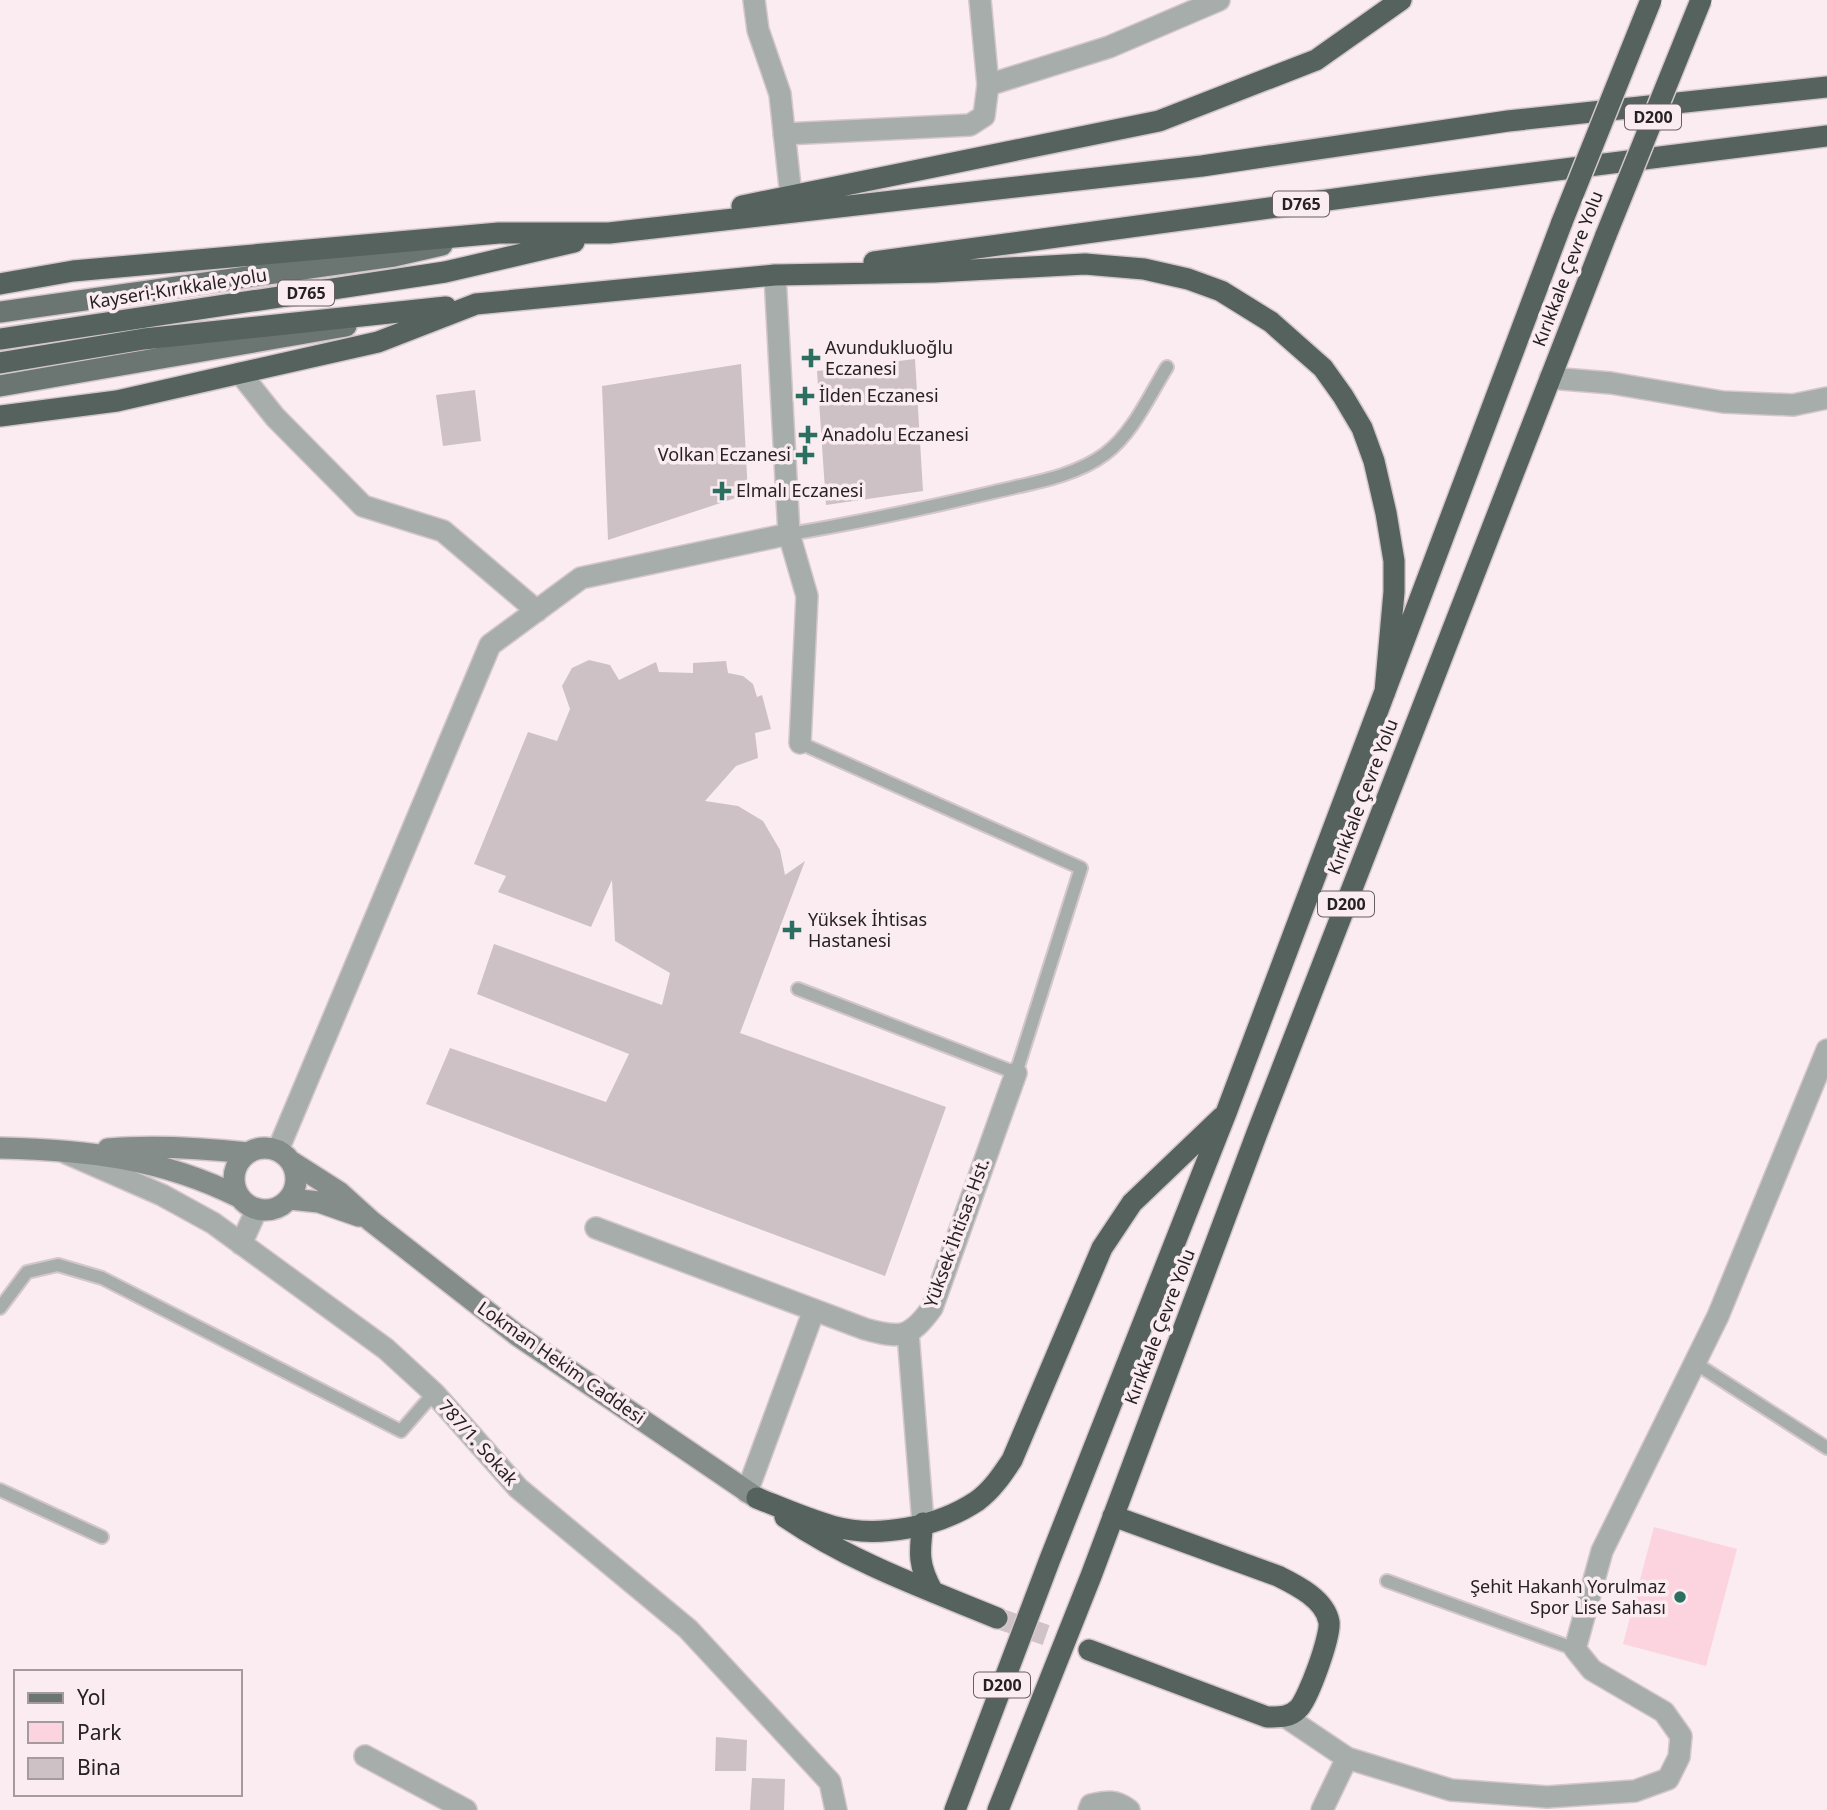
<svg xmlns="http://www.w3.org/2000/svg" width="1827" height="1810" font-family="'Noto Sans',sans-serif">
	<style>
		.green { fill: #fbd4e0 }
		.building { fill: #cec1c5 }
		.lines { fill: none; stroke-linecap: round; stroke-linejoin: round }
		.highway-tunnel { stroke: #d0c3c7; stroke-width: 21; stroke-dasharray: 21 10; stroke-linecap: butt }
		.lane-casing { stroke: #d4c7cb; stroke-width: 16 }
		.street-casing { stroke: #d4c7cb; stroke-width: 24 }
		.secondary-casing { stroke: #d4c7cb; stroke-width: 24 }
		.primary-casing { stroke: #d4c7cb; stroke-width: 24 }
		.highway-casing { stroke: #d4c7cb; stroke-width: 24 }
		.lane { stroke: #a7adab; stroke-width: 12 }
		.street { stroke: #a7adab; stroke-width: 21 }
		.secondary { stroke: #848d8a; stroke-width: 21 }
		.primary { stroke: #6b7672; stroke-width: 21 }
		.highway { stroke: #55625e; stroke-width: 21 }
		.highway-bridge-casing { stroke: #d4c7cb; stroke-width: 24; stroke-linecap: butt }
		.highway-bridge { stroke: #55625e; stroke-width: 21 }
		.poi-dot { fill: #2b6f61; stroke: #faecf0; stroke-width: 2.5 }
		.labels { text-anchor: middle; stroke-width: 7; stroke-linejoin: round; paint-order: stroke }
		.shield { fill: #faecf0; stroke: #665e60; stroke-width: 2 }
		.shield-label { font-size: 16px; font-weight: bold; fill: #262122 }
		.street-label { font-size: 18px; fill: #262122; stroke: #faecf0 }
		.poi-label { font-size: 18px; fill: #262122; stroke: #faecf0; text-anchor: start }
	</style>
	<rect width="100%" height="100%" fill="#faecf0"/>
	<path class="green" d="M1654,1527l83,22 -31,117 -83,-22z"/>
	<path class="building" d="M915,359l8,132 -97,14 -9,-134z
		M741,364l7,130 -140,46 -6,-154z
		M475,390l6,51 -38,5 -7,-51z
		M589,660l21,5 9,15 37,-18 3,10 34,1v-10l33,-2 2,12 15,3 10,8 4,13 5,-2 9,34 -16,4 3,25 -22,8 -31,35 33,5 25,15 17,29 5,25 20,-14 -65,172 206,74 -61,169 -459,-172 24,-56 156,54 23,-48 -152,-60 17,-50 168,61 8,-32 -55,-32 -3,-61 -21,47 -93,-35 8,-16 -32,-12 54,-132 29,9 13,-32 -8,-23 10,-18z
		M716,1737l31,3 -1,31h-31z
		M752,1778l33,1 -1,31h-34z"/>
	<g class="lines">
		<path class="highway-tunnel" d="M997,1618l92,32"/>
		<defs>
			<path id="lane" d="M789,534c69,-11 137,-26 205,-42 37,-9 80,-15 111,-38 28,-21 44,-58 62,-87
				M798,989l218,84 65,-205 -281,-125
				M0,1308l27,-36 31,-7 44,13 299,153 33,-38
				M1695,1363l132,85
				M0,1490l102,47
				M1387,1581l188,68"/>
			<path id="street" d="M754,0l4,30 22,64 11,102
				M980,0l8,85
				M784,134l186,-9 14,-9 4,-31 121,-38 110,-47
				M775,275l14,259 18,62 -7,147
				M240,373l35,44 88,89 80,25 94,80
				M1550,378l61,5 112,19 70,3 34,-7
				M278,1150l212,-505 91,-67 208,-44
				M66,1153l96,42 51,28 173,126 48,44 84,95 170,141 142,153 6,28
				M596,1228l269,101c36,10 45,9 67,-21l84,-235
				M241,1244l16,-35
				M908,1333l15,190
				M747,1492l67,-182
				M1286,1717l61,41 104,32 96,7 88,-6 33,-12 11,-22 2,-21 -17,-24 -72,-42 -17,-21 27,-98 116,-235 109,-266
				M365,1756l101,54
				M1089,1810l2,-5c16,-4 25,-5 38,5
				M1322,1810l25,-52"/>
			<path id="secondary" d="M234 1179a31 31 0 1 1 62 0a31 31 0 1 1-62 0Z
				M0,1148c85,2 162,10 239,49
				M108,1149c47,-4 93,-1 140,4
				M292,1162l47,30 32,29 146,114 240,163
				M290,1199l29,3 40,14"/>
			<path id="primary" d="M0,312l394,-56 48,-11
				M0,386l346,-60"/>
			<path id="highway" d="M742,206l417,-85 157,-61 85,-60
				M874,262l556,-76 397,-50
				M0,284l73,-13 426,-38h110l593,-67 306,-45 319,-34
				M0,339l445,-67 129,-30
				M0,363l144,-24 302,-32
				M0,416l117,-15 261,-59 98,-38 299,-29 159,-3 151,-8 59,5 44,10 33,12 50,31 52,46 20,28 19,32 12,33 12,52 8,48v31l-9,100
				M757,1498c25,10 50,21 75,28 46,13 106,1 145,-25 15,-11 25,-26 35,-41l90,-212 30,-45 90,-86
				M785,1517c66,45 139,71 212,101
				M923,1523c-4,30 -5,43 10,69
				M1089,1650l178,67c12,0 22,1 31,-8 10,-9 33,-73 31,-87 -4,-23 -33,-37 -51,-46l-165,-60
				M955,1810l95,-251 176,-446 336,-891
				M998,1810l93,-234 166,-443 349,-898"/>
		</defs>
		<use href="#lane" class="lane-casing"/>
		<use href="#street" class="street-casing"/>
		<use href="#secondary" class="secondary-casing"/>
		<use href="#primary" class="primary-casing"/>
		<use href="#highway" class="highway-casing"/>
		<use href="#lane" class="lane"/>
		<use href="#street" class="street"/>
		<use href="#secondary" class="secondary"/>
		<use href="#primary" class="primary"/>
		<use href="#highway" class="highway"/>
		<defs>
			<path id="highway-bridge" d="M1562,222l89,-222
				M1606,235l95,-235"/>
		</defs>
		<use href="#highway-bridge" class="highway-bridge-casing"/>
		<use href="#highway-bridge" class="highway-bridge"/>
	</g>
	<g class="poi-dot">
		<path d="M807.5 347.5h7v7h7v7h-7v7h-7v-7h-7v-7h7z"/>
		<path d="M801.5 385.5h7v7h7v7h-7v7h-7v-7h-7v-7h7z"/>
		<path d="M804.5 424.5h7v7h7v7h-7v7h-7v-7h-7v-7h7z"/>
		<path d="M801.5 444.5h7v7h7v7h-7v7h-7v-7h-7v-7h7z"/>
		<path d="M718.5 480.5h7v7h7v7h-7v7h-7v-7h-7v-7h7z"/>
		<path d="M788.5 919.5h7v7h7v7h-7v7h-7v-7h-7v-7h7z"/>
		<circle cx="1680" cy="1597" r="7"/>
	</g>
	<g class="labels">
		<g class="shield">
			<rect x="1625" y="104.5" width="56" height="25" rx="5"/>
			<rect x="1273" y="191.5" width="56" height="25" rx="5"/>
			<rect x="278" y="280.5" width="56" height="25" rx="5"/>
			<rect x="1318" y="891.5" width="56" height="25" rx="5"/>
			<rect x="974" y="1672.5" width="56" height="25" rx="5"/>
		</g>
		<g class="shield-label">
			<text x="1653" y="123">D200</text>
			<text x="1301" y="210">D765</text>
			<text x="306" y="299">D765</text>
			<text x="1346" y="910">D200</text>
			<text x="1002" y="1691">D200</text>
		</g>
		<g class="street-label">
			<text transform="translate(1568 269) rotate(-69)" y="6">Kırıkkale Çevre Yolu</text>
			<text transform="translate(178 289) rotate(-9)" y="6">Kayseri-Kırıkkale yolu</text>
			<text transform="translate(1363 797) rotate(-69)" y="6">Kırıkkale Çevre Yolu</text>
			<text transform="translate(957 1233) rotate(-70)" y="6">Yüksek İhtisas Hst.</text>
			<text transform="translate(1160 1327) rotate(-69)" y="6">Kırıkkale Çevre Yolu</text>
			<text transform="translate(561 1363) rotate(35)" y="6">Lokman Hekim Caddesi</text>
			<text transform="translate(478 1443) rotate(48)" y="6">787/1. Sokak</text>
		</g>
		<g class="poi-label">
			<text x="825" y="354">Avundukluoğlu<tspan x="825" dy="21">Eczanesi</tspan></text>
			<text x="819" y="402">İlden Eczanesi</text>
			<text x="822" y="441">Anadolu Eczanesi</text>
			<text x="791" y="461" text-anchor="end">Volkan Eczanesi</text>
			<text x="736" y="497">Elmalı Eczanesi</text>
			<text x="808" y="926">Yüksek İhtisas<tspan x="808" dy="21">Hastanesi</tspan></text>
			<text x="1666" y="1593" text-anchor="end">Şehit Hakanh Yorulmaz<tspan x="1666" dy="21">Spor Lise Sahası</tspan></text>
		</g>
	</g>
	<rect x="14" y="1670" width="228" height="126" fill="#faecf0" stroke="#a59b9e" stroke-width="2"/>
	<rect x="28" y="1693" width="35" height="10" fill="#6b7672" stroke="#a59b9e" stroke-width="2"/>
	<text x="77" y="1705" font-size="21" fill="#262122">Yol</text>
	<rect x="28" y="1722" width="35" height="21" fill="#fbd4e0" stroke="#a59b9e" stroke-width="2"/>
	<text x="77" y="1740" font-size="21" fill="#262122">Park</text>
	<rect x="28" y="1758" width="35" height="21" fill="#cec1c5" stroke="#a59b9e" stroke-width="2"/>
	<text x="77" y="1775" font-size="21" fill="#262122">Bina</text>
</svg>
